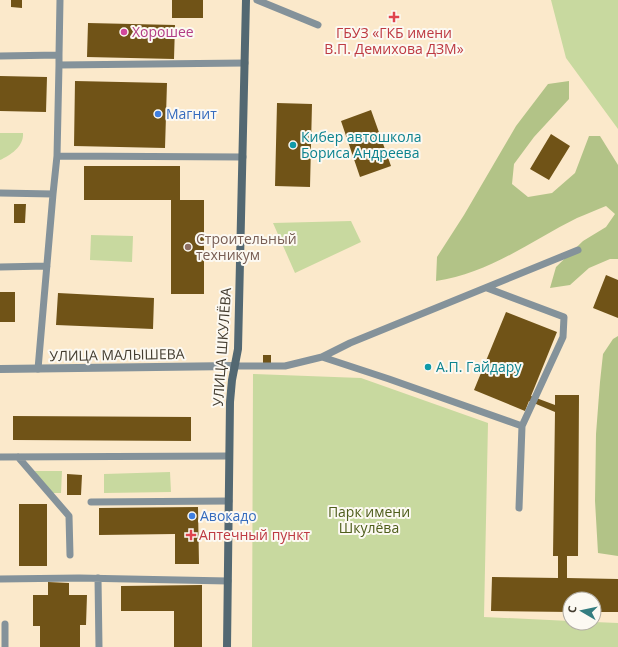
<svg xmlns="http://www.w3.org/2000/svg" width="618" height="647" font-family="'Open Sans',sans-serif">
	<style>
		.green { fill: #c8d99f }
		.forest { fill: #b2c387 }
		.building { fill: #705317 }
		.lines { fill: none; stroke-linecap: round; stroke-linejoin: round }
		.lane { stroke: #84929a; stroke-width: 7 }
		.street { stroke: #84929a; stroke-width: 8 }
		.secondary { stroke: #536872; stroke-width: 8 }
		.health-dot { fill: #e0444e; stroke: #fcf9f2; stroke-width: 1.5 }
		.hotel-dot { fill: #d1479c; stroke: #fcf9f2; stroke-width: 1.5 }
		.shop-dot { fill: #3f7fe0; stroke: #fcf9f2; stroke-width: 1.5 }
		.culture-dot { fill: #0f9aa8; stroke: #fcf9f2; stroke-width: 1.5 }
		.education-dot { fill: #8d6e63; stroke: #fcf9f2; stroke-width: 1.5 }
		.labels { text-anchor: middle; stroke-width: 4; stroke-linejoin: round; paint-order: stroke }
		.hotel-label { font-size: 14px; fill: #b23c85; stroke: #fcf9f2; text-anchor: start }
		.health-label { font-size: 14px; fill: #be3a42; stroke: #fcf9f2 }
		.shop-label { font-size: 14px; fill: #366cbe; stroke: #fcf9f2; text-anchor: start }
		.culture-label { font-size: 14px; fill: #0d838f; stroke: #fcf9f2; text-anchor: start }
		.education-label { font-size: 14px; fill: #785e54; stroke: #fcf9f2; text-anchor: start }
		.street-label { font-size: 14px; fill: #433c2f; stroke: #fcf9f2 }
		.park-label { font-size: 14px; fill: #4e5d1b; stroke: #fcf9f2 }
	</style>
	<rect width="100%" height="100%" fill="#fbe9cb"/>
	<path class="green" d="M551,0h67v129l-52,-71z
		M0,133h23c1,13 -12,22 -23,27z
		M351,221l10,21 -66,31 -22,-50z
		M91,235l42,1 -1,26 -42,-2z
		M253,374l108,4 127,45 -4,194 86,4v2h24v-1l24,1v24h-366z
		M34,471h28l-1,22h-9z
		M170,472l1,20 -67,1v-19z"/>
	<path class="forest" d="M569,81v18l-35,38 -20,27 -2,20 16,13 24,-4 23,-20 14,-37h11l18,29v94h-8l-21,9 -19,17 -20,3 6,-21 27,-26 23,-14 9,-13 -9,-8c-10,4 -19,8 -29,12 -46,23 -89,56 -141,63l1,-24 27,-42 52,-89 32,-42z
		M618,336v220l-20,-3 -3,-52 1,-67 4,-52 3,-28 10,-15z"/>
	<path class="building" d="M11,0h11v8l-11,-1z
		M172,0h31v18h-31z
		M88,23l87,2 -1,34 -87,-2z
		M0,76l47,1 -1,35 -46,-1z
		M75,81l92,2 -2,65 -91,-2z
		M277,103l35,1 -2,83 -35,-1z
		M371,110l20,56 -31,11 -19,-56z
		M551,134l19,12 -21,34 -19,-11z
		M84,166h96v34h24v94h-33v-94h-87z
		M14,204h12l-1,19h-11z
		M606,275l12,5v38l-25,-10z
		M0,292h15v30h-15z
		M58,293l96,5 -1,31 -97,-4z
		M506,312l51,20 -26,64 24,9v-10h24l-1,161h-11v22l51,1v33h-24v-13h-24v13l-79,-1 1,-34 66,1v-22h-5l2,-144 -26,-11 -4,10 -51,-21z
		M263,355h8v9h-8z
		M13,416l178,1v24l-178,-1z
		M67,474l15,1 -1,20h-14z
		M19,504h28v62h-28z
		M198,507l1,57h-24v-30l-76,1v-27z
		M48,582l21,1v12h18l-1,30h-6v22h-40v-21h-7v-31h15z
		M202,585v62h-28v-36h-53v-25z"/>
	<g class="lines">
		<path class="lane" d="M257,0l61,25
			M59,55l1,-55
			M0,56l59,-1v10l186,-2
			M57,156l186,1
			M0,193l53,1 -15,175
			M53,194l4,-38 2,-91
			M0,267l47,-1
			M487,288l77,29 -1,20 -41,89
			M322,357l28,-14 228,-93
			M234,366h51l37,-9 67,22 133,47 -3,82
			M0,457l229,-1
			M18,457l51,59 1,39
			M91,502l138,-1
			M98,578l1,69
			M0,579l79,-1 149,3
			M5,624v23"/>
		<path class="street" d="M0,369l234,-3"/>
		<path class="secondary" d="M227,647l3,-245 2,-22 6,-31 8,-349"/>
	</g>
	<g class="health-dot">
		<path d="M392 11h4v4h4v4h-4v4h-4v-4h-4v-4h4z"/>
		<path d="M189 529h4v4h4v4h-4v4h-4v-4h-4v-4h4z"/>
	</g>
	<circle class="hotel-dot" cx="124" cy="32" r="4"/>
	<g class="shop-dot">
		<circle cx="158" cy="114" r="4"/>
		<circle cx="192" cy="516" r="4"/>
	</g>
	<g class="culture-dot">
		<circle cx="293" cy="145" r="4"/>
		<circle cx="428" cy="367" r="4"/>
	</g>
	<circle class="education-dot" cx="188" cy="247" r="4"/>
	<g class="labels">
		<g class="hotel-label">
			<text x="132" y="37">Хорошее</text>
		</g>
		<g class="health-label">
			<text x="394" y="38">ГБУЗ «ГКБ имени<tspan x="394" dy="16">В.П. Демихова ДЗМ»</tspan></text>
			<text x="199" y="540" text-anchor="start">Аптечный пункт</text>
		</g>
		<g class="shop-label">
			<text x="166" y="119">Магнит</text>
			<text x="200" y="521">Авокадо</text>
		</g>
		<g class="culture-label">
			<text x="301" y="142">Кибер автошкола<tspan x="301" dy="16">Бориса Андреева</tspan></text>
			<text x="436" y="372">А.П. Гайдару</text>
		</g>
		<g class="education-label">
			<text x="196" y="244">Строительный<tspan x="196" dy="16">техникум</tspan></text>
		</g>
		<g class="street-label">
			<text transform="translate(222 347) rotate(-86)" y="5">УЛИЦА ШКУЛЁВА</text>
			<text transform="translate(117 355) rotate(-1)" y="5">УЛИЦА МАЛЫШЕВА</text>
		</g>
		<g class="park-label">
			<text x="369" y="517">Парк имени<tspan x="369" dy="16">Шкулёва</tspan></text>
		</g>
	</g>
	<g transform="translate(582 611) rotate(279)"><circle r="19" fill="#fcf9f2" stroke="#b2ada4"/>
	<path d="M0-3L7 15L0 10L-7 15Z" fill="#347d80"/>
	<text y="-6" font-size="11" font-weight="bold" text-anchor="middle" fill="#433c2f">С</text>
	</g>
</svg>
